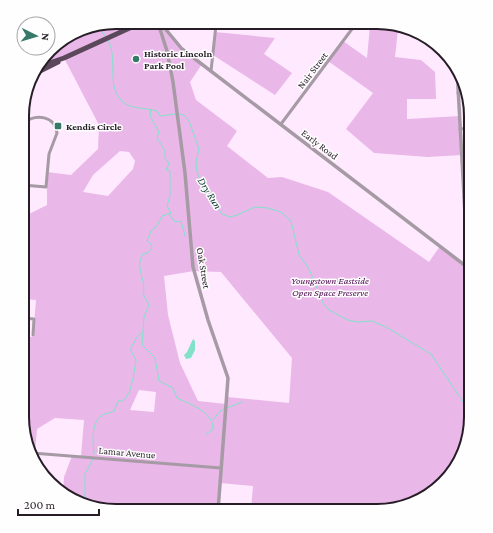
<svg xmlns="http://www.w3.org/2000/svg" width="493" height="533" font-family="'Crimson Pro',serif">
	<style>
		.green { fill: #eab7e9; fill-rule: evenodd }
		.water { fill: #81e2c9 }
		.lines { fill: none; stroke-linecap: round; stroke-linejoin: round }
		.stream { stroke: #81e2c9; stroke-width: 1 }
		.minor { stroke: #a69aa5; stroke-width: 3 }
		.tertiary { stroke: #a69aa5; stroke-width: 3.5 }
		.trunk { stroke: #5c485b; stroke-width: 5 }
		.poi-dot { fill: #377969; stroke: #fefefe; stroke-width: 1.5 }
		.labels { text-anchor: middle; stroke-width: 3; stroke-linejoin: round; paint-order: stroke }
		.poi-label { font-size: 10px; font-weight: bold; fill: #261d26; stroke: #fefefe; text-anchor: start }
		.street-label { font-size: 10px; fill: #261d26; stroke: #fefefe }
		.park-label { font-size: 10px; font-style: italic; fill: #4c064d; stroke: #fefefe }
		.water-label { font-size: 11px; font-style: italic; fill: #184439; stroke: #fefefe }
		.rim { fill: none; stroke: #261d26; stroke-width: 2 }
	</style>
	<rect width="100%" height="100%" fill="#ffe9fe"/>
	<path class="green" d="M163,26l16,19 23,19 -12,18 6,18 41,31 -10,15 41,32 14,-1 46,15 101,70 11,-16 31,24v153l-12,41 -30,31 -46,16h-273l-41,-13 -6,-5 1,-16 8,-21h9l3,-36 -29,-2 -18,11 -2,24h-3l-10,-30 1,-87 10,1 3,-37 -13,-1v-82l24,-12v-33l24,3 27,-26 1,-24 -35,-67 -29,10 19,-23 32,-18zM120,151l9,1 6,9 -2,8 -25,27 -25,-4 10,-17zM194,271l27,1 71,86 -3,45 -62,-6 -1,7 -28,-3 -18,-38 -12,-48 -4,-39zM139,390l17,2 -2,20 -24,-2zM220,483l33,3 -2,23 -33,-2z
		M370,26l28,3 -3,28 26,3 14,12 1,27h-29v20l53,-3 2,39 -34,2 -54,-4 -28,-24 27,-36 -45,-32 15,-20 24,17z
		M215,32l60,6 -11,16 28,19 -17,22 -62,-40z"/>
	<path class="water" d="M193,339l2,2v9l-4,8 -5,1 -2,-4 3,-3z"/>
	<g class="lines">
		<path class="stream" d="M98,27l8,10
			M108,40c12,21 -6,54 22,66 8,3 18,2 27,5l3,5 15,-2
			M151,109l-1,7 9,16 -2,6 8,13v7l4,5 -3,7h3l1,2v23l-3,11 4,7 -9,3 -5,10 -6,5 -4,10 4,3 1,4 -4,5 -5,1c-9,14 4,26 0,40l6,11 -5,12 -2,28 13,13 4,23 14,7 4,10c13,6 34,13 36,29l-1,3 -6,4
			M179,114l5,1 5,6 10,28 -3,13 1,10 4,11 21,31 8,3 7,-2 18,-8 13,1 13,4 10,9 8,34 10,14 14,34 6,7 19,10 9,2 15,-1 14,6 45,27 26,39 8,11 6,3
			M169,214l6,8 6,-1 4,15
			M227,408l15,-6
			M213,420l7,-9 4,-2
			M94,454c-1,-11 -4,-35 11,-40 3,-1 5,-1 9,-3l4,-10h5l6,-8 4,-14 3,-19 -5,-9v-3l6,-11 6,-5
			M81,502l4,-6v-22l8,-15"/>
		<path class="minor" d="M211,71l5,-46
			M458,93l7,-1
			M281,124l74,-99
			M460,129l11,-1
			M462,161h9
			M23,185l23,2 3,-33 8,-21c-2,-17 -21,-20 -33,-10
			M464,197l7,-1
			M23,318l11,1 -1,16
			M32,453l189,15"/>
		<path class="tertiary" d="M339,23l70,7
			M159,26l8,25 6,31 12,91 8,94 15,53 20,58 -10,133
			M163,26l19,23 289,221
			M457,69l11,199"/>
		<path class="trunk" d="M35,68l29,-10 70,-32
			M32,75l26,-13"/>
	</g>
	<g class="poi-dot">
		<circle cx="136" cy="59" r="4"/>
		<rect x="54" y="122" width="8" height="8" rx="2"/>
	</g>
	<g class="labels">
		<g class="poi-label">
			<text x="144" y="57">Historic Lincoln<tspan x="144" dy="12">Park Pool</tspan></text>
			<text x="66" y="130">Kendis Circle</text>
		</g>
		<g class="street-label">
			<text transform="translate(312 70) rotate(-53)" y="4">Nair Street</text>
			<text transform="translate(320 144) rotate(37)" y="4">Early Road</text>
			<text transform="translate(204 268) rotate(80)" y="4">Oak Street</text>
			<text transform="translate(127 452) rotate(5)" y="4">Lamar Avenue</text>
		</g>
		<g class="park-label">
			<text x="330" y="284">Youngstown Eastside<tspan x="330" dy="12">Open Space Preserve</tspan></text>
		</g>
		<g class="water-label">
			<text transform="translate(210 193) rotate(58)" y="4">Dry Run</text>
		</g>
	</g>
	<path d="M0 0H493V533H0ZM116 29H377A87 87 0 0 1 464 116V417A87 87 0 0 1 377 504H116A87 87 0 0 1 29 417V116A87 87 0 0 1 116 29Z" fill="#fefefe" fill-rule="evenodd"/>
	<path class="rim" d="M116 29H377A87 87 0 0 1 464 116V417A87 87 0 0 1 377 504H116A87 87 0 0 1 29 417V116A87 87 0 0 1 116 29Z"/>
	<g transform="translate(36 36) rotate(95)"><circle r="19" fill="#fefefe" stroke="#a8a4a8"/>
	<path d="M0-3L7 15L0 10L-7 15Z" fill="#377969"/>
	<text y="-6" font-size="11" font-weight="bold" text-anchor="middle" fill="#261d26">N</text>
	</g>
	<path d="M18 509v6h81v-6" fill="none" stroke="#261d26" stroke-width="2"/>
	<text x="24" y="509" font-size="12" fill="#261d26" stroke="#fefefe" stroke-width="3" paint-order="stroke">200 m</text>
</svg>
